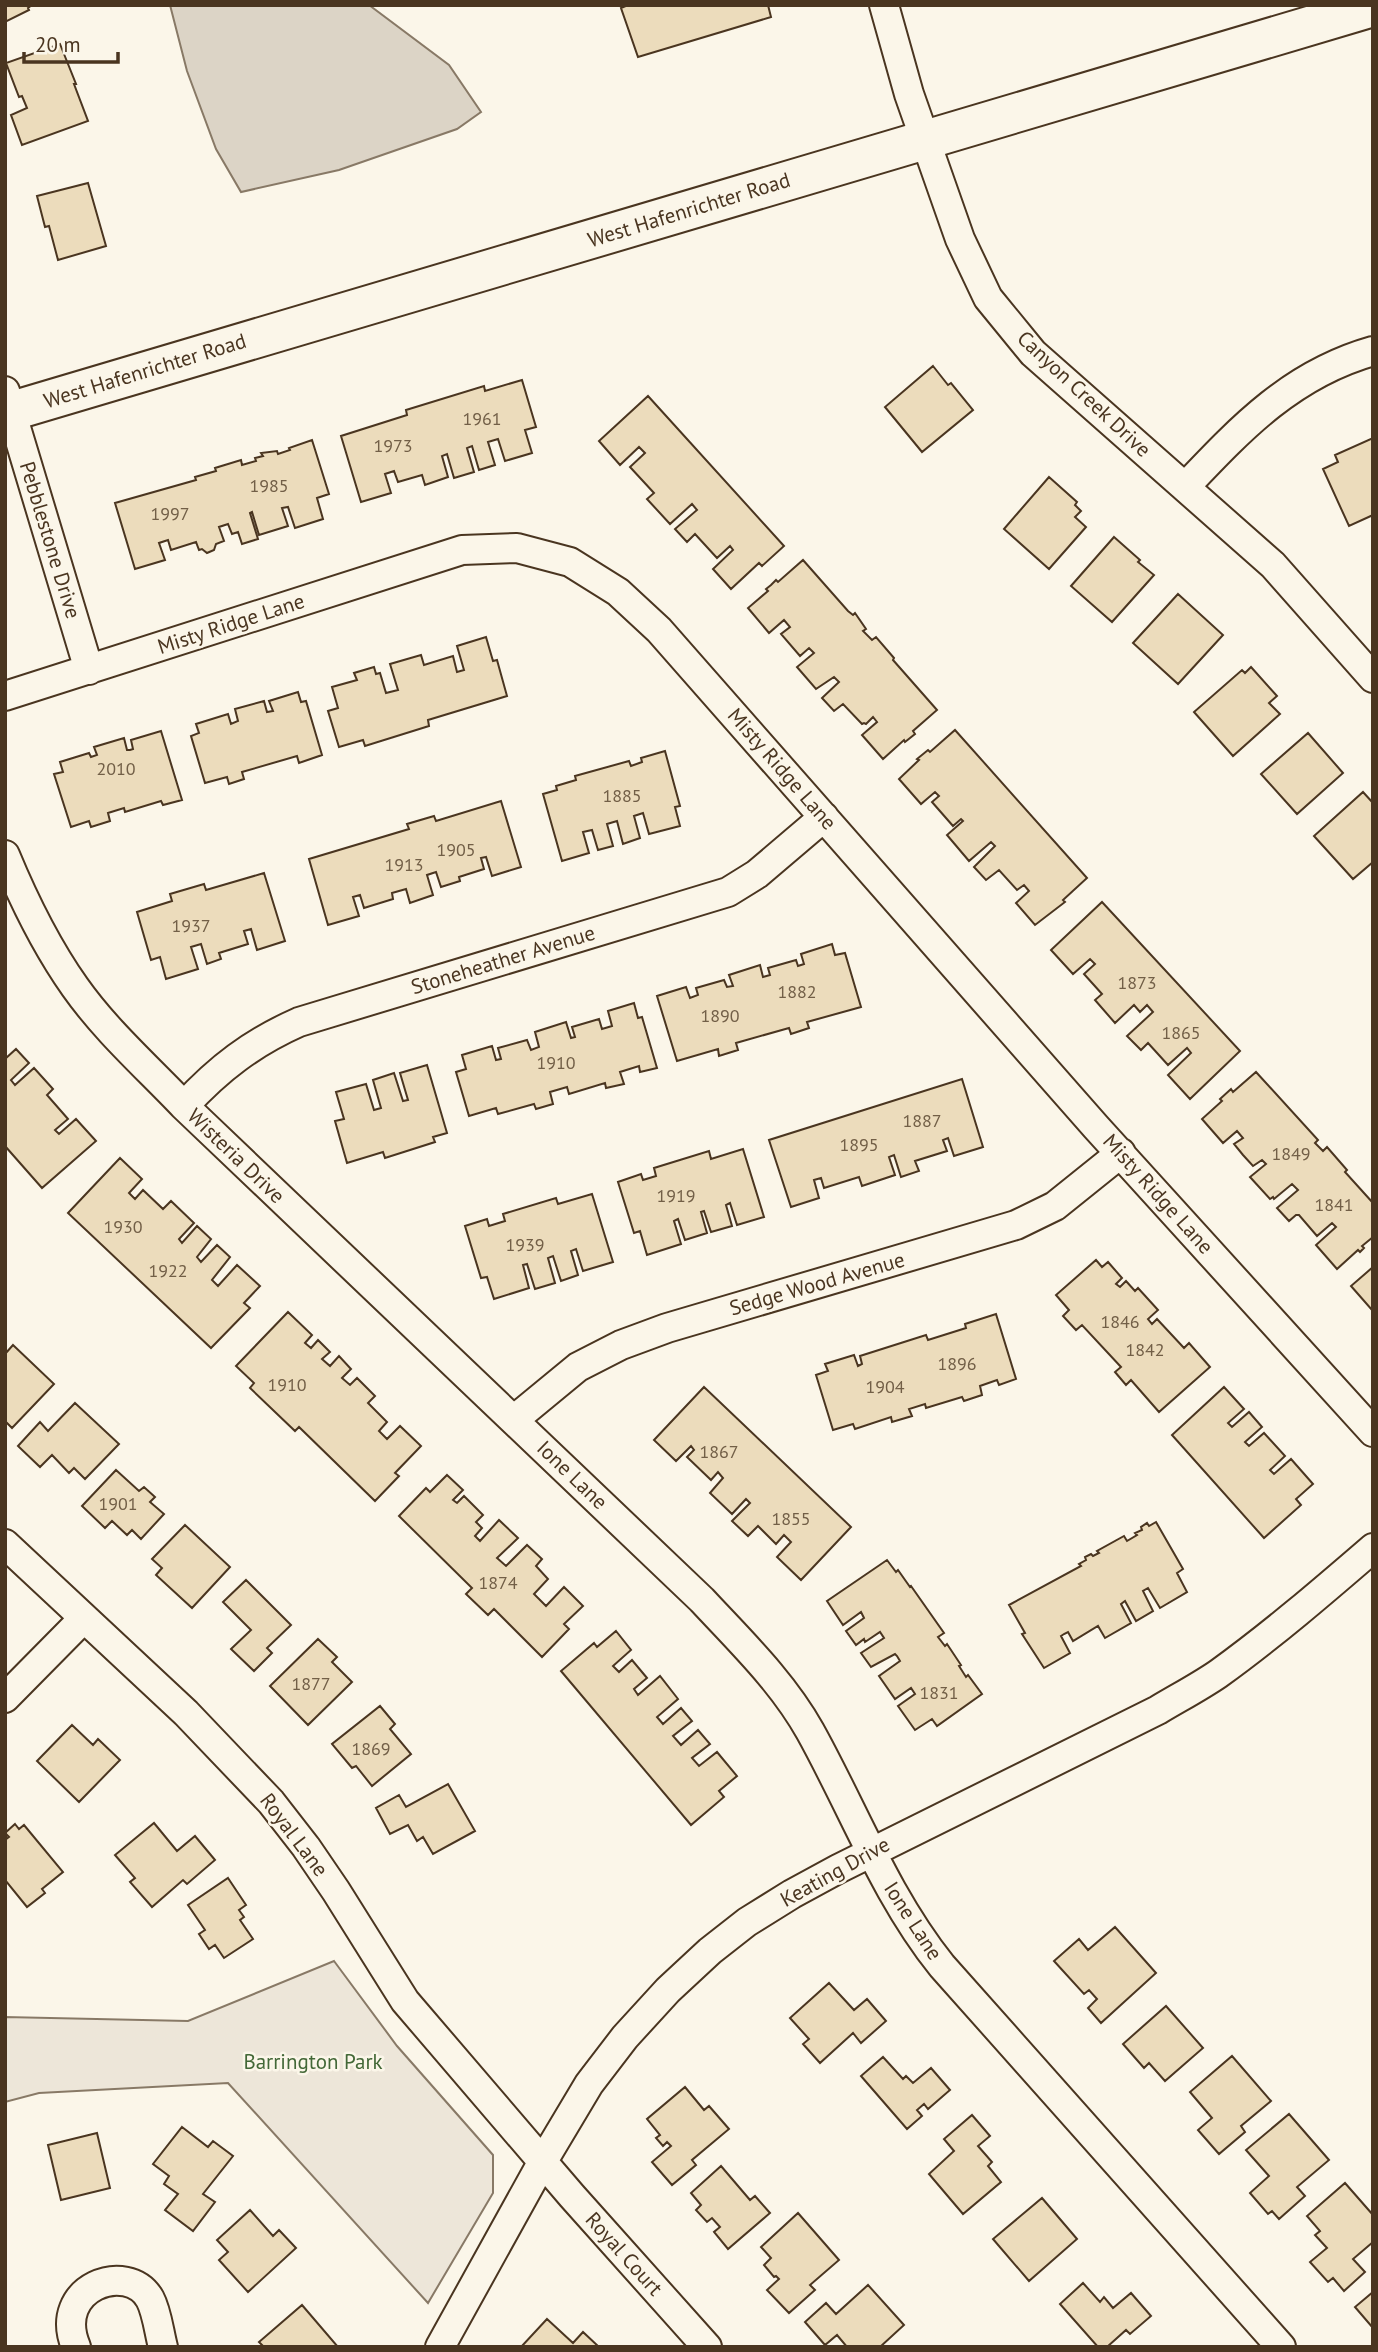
<svg xmlns="http://www.w3.org/2000/svg" width="1378" height="2352" font-family="'PT Sans',sans-serif">
	<style>
		.green { fill: #ede6d9; stroke: #887966; stroke-width: 2 }
		.water { fill: #dcd4c6; stroke: #887966; stroke-width: 2 }
		.building { fill: #ecdcbc; stroke: #4a3520; stroke-width: 2 }
		.lines { fill: none; stroke-linecap: round; stroke-linejoin: round }
		.street-casing { stroke: #4a3520; stroke-width: 32 }
		.secondary-casing { stroke: #4a3520; stroke-width: 42 }
		.street { stroke: #fbf6e9; stroke-width: 28 }
		.secondary { stroke: #fbf6e9; stroke-width: 38 }
		.labels { text-anchor: middle; stroke-width: 5; stroke-linejoin: round; paint-order: stroke }
		.number-label { font-size: 18px; fill: #725f47 }
		.street-label { font-size: 21px; fill: #4a3520; stroke: #fbf6e9 }
		.park-label { font-size: 21px; fill: #436837; stroke: #fbf6e9 }
	</style>
	<rect width="100%" height="100%" fill="#fbf6e9"/>
	<path class="green" d="M334,1961l63,85 96,109v38l-65,110 -200,-220 -189,10 -34,9v-85l183,4z"/>
	<path class="water" d="M170,5h199l80,60 32,47 -24,17 -118,41 -98,22 -25,-43 -29,-78z"/>
	<path class="building" d="M5,5h27l-4,3 1,2 -24,12z
		M768,5l3,12 -133,40 -17,-49 7,-3z
		M60,44l16,40h-2l14,37 -66,24 -11,-30 16,-7 -5,-12 -3,1 -13,-34z
		M88,183l18,63 -48,14 -9,-34 -4,1 -8,-31z
		M933,366l15,19 3,-2 22,27 -51,42 -37,-45z
		M522,380l14,47 -11,3 7,23 -27,8 -7,-22 -10,3 7,23 -16,5 -7,-24 -5,2 7,24 -20,6 -7,-24 -5,2 6,21 -23,8 -3,-10 -24,7 -4,-11 -9,3 6,19 -30,9 -20,-66 66,-21 -1,-5 78,-24 1,5z
		M648,396l136,150 -22,20 -3,-3 -28,26 -18,-20 20,-19 -3,-4 -13,12 -22,-24 -8,8 -12,-13 22,-19 -5,-6 -22,20 -23,-25 7,-6 -24,-26 15,-14 -6,-6 -19,18 -21,-24z
		M1373,438v77l-24,11 -26,-57 15,-7 -3,-7z
		M312,440l17,54 -12,4 6,21 -28,9 -7,-21 -6,1 6,18 -29,9 -7,-23 -2,1 8,26 -16,5 -4,-12 -6,2 -4,-10 -9,3 5,14 -8,3 -2,6 -7,3 -5,-4 -3,1 -3,-8 -25,8 -3,-10 -9,3 6,17 -30,9 -20,-66 81,-23 -1,-3 21,-6 -1,-3 26,-8 1,5 14,-4 -1,-3 8,-2 -2,-3 16,-2 1,3 12,-4 -1,-2z
		M1049,477l28,25 -2,3 6,6 -6,6 11,10 -37,42 -45,-40z
		M1114,537l26,23 -2,2 16,13 -42,47 -41,-36z
		M803,560l45,51 5,4 2,-2 11,16 -3,2 9,9 4,-3 18,21 -1,2 44,50 -24,21 2,3 -10,8 -1,-2 -21,19 -21,-24 15,-13 -4,-5 -7,7 -2,-1 -2,1 -19,-20 -9,7 -12,-13 17,-16 -5,-5 -18,12 -19,-22 17,-14 -5,-5 -9,8 -19,-22 9,-7 -6,-7 -15,13 -21,-25 20,-17 -2,-2 5,-4 5,-5 2,2z
		M1178,594l45,41 -45,49 -45,-41z
		M486,637l7,24 4,-1 10,36 -79,24 1,6 -64,20 -2,-6 -24,7 -11,-36 10,-3 -6,-21 25,-7 -3,-7 20,-6 2,7 4,-1 6,20 12,-3 -8,-26 31,-9 3,10 29,-9 4,16 7,-2 -7,-24z
		M1251,667l26,29 -8,7 11,11 -47,42 -39,-44 48,-42 3,3z
		M298,692l3,10 5,-1 16,54 -23,8 -2,-7 -55,16 2,7 -15,5 -2,-7 -22,6 -14,-47 8,-3 -3,-9 32,-10 3,10 7,-3 -3,-12 29,-8 3,11 6,-1 -4,-10z
		M955,730l132,148 -24,22 2,2 -30,23 -19,-22 13,-12 -5,-6 -7,5 -18,-20 -13,10 -12,-13 21,-21 -4,-4 -22,19 -22,-26 16,-14 -2,-2 -8,7 -21,-24 7,-6 -4,-4 -14,12 -22,-25 20,-19 -2,-1 11,-9 2,2z
		M161,731l21,69 -19,5 -2,-4 -36,11 -1,-4 -16,5 2,8 -19,6 -2,-6 -18,6 -17,-53 9,-2 -3,-10 29,-9 2,4 6,-2 -3,-8 30,-9 3,12h3l3,-1 -2,-9z
		M1308,733l35,40 -46,41 -36,-40z
		M665,751l15,55 -5,1 5,19 -31,8 -6,-21 -9,3 6,22 -17,6 -6,-23 -10,3 6,22 -15,4 -6,-20 -9,2 6,21 -27,8 -19,-67 14,-4 -1,-4 20,-6 -1,-4 54,-15 2,5 11,-4 -1,-4z
		M1363,792l10,11v59l-20,17 -39,-43z
		M501,801l20,66 -29,9 -6,-19 -5,1 3,11 -25,8 1,4 -19,6 -5,-15 -9,3 6,20 -23,8 -4,-14 -14,4 1,6 -29,9 -4,-13 -7,2 6,19 -31,9 -19,-66 100,-30 -2,-5 27,-8 2,5z
		M264,873l21,68 -28,9 -6,-21 -7,2 4,13 -29,9 2,6 -14,5 -6,-20 -10,3 7,22 -32,10 -6,-22 -9,3 -14,-48 35,-11 -2,-7 34,-10 2,6z
		M1102,902l138,149 -50,48 -22,-24 23,-22 -4,-5 -19,17 -20,-22 -7,7 -14,-14 26,-24 -6,-7 -7,7 -6,-7 -19,18 -20,-23 7,-6 -18,-20 11,-10 -5,-5 -17,15 -22,-24z
		M832,944l3,11 10,-2 16,54 -54,15 2,6 -18,6 -2,-6 -53,15 2,7 -19,6 -1,-7 -41,12 -20,-65 29,-9 4,11 8,-3 -2,-7 28,-8 3,7 6,-1 -4,-11 31,-10 3,12 7,-2 -2,-7 28,-8 2,6 6,-2 -3,-10z
		M634,1003l4,15 4,-1 15,51 -17,4 -1,-6 -19,6 4,12 -18,4 -1,-5 -36,11 -2,-7 -17,5 3,12 -17,5 -2,-5 -36,10 -2,-6 -27,8 -13,-44 10,-3 -4,-14 30,-9 4,14 5,-1 -3,-11 29,-8 4,10 8,-3 -4,-15 31,-10 5,16 4,-1 -3,-10 27,-8 3,10 10,-3 -4,-15z
		M16,1049l13,14 -18,17 4,5 19,-17 19,21 -6,6 21,24 -13,11 4,4 17,-15 20,22 -54,47 -37,-42v-87z
		M427,1065l20,68 -14,4 2,5 -50,16 -2,-6 -36,11 -12,-42 9,-2 -8,-27 30,-8 8,26 7,-2 -8,-28 21,-7 9,28 5,-1 -8,-27z
		M1256,1072l62,68 -3,3 8,8 4,-4 20,23 -2,2 28,31v34l-11,9 2,2 -4,4 -2,-2 -21,19 -21,-24 20,-18 -4,-4 -15,13 -18,-21h-3l-7,6 -12,-13 21,-18 -6,-6 -18,15 -1,-2 -3,2 -20,-22 16,-13 -4,-4 -9,6 -10,-11 -9,-11 9,-6 -6,-7 -14,12 -21,-24 20,-18 -2,-2 11,-10 2,3z
		M962,1079l21,68 -29,9 -6,-18 -5,2 4,11 -32,10 4,10 -18,6 -7,-22 -5,2 6,18 -33,11 -3,-9 -35,11 -3,-10 -7,2 5,18 -28,9 -22,-67z
		M743,1149l21,68 -27,8 -7,-22 -4,2 6,21 -21,6 -7,-21 -3,1 6,21 -22,7 -7,-21 -4,2 7,23 -34,11 -7,-24 -6,2 -16,-51 23,-8 2,6 13,-4 -2,-8 55,-17 2,8z
		M120,1158l22,21 -13,14 6,6 8,-9 20,19 8,-8 23,22 -15,16 3,4 15,-17 14,13 -14,18 4,5 16,-17 13,12 -18,23 6,6 19,-21 23,21 -16,17 6,5 -39,40 -143,-135z
		M592,1194l21,68 -30,9 -7,-22 -5,2 7,24 -17,6 -8,-25 -5,2 7,25 -20,6 -8,-25 -4,1 6,23 -35,11 -7,-22 -6,1 -16,-52 22,-7 2,7 16,-5 -2,-7 53,-16 2,6z
		M1096,1260l6,7 6,-5 14,16 -6,6 4,3 6,-6 9,10 3,-3 20,22 -10,9 4,5 5,-5 27,29 5,-5 21,24 -51,45 -28,-32 -5,5 -11,-13 6,-5 -39,-42 -6,5 -13,-14 6,-6 -13,-15z
		M1373,1267v43h-1l-21,-24z
		M288,1312l24,23 -7,8 6,5 7,-8 12,12 -8,7 8,7 9,-10 12,13 -9,9 8,7 7,-7 18,18 -7,7 19,19 -8,9 8,8 13,-13 21,20 -26,27 4,3 -24,25 -76,-74 -4,4 -45,-43 4,-5 -18,-17z
		M996,1314l20,65 -17,6 -2,-5 -17,6 2,9 -18,6 -2,-4 -36,11 -1,-4 -16,5 3,7 -20,6 -1,-5 -36,12 -2,-5 -20,6 -17,-55 12,-4 -3,-7 29,-9 4,11 4,-2 -2,-8 66,-21 2,5 38,-12 -1,-4z
		M13,1345l41,39 -42,44 -7,-7v-67z
		M704,1387l147,140 -50,53 -24,-23 14,-15 -7,-7 -8,9 -18,-18 -10,10 -16,-15 18,-18 -4,-4 -14,15 -22,-21 13,-15 -5,-6 -7,8 -24,-23 7,-7 -3,-4 -15,15 -22,-21z
		M1224,1387l20,22 -16,14 4,4 17,-15 13,15 -17,15 4,4 15,-13 21,23 -15,14 4,4 17,-15 22,25 -17,15 5,6 -37,33 -92,-103z
		M75,1403l44,41 -34,35 -11,-11 -5,5 -17,-18 -12,12 -22,-21 22,-24 8,9z
		M116,1470l23,21 5,-4 11,10 -5,5 14,12 -23,25 -9,-9 -5,5 -15,-14 -7,7 -23,-22z
		M447,1475l16,15 -10,10 4,3 7,-7 19,19 -7,7 6,6 -7,8 5,5 19,-21 19,18 -21,20 9,8 21,-21 15,14 -6,7 12,13 -14,15 12,12 18,-19 19,19 -19,18 5,5 -27,28 -48,-48 -6,6 -22,-21 6,-6 -73,-72 27,-28 4,4z
		M1156,1522l27,47 -6,4 10,19 -27,16 -12,-20 -5,3 10,20 -17,10 -11,-20 -4,3 10,19 -26,15 -7,-12 -25,15 -5,-9 -4,2 -3,2 9,17 -26,15 -22,-34 3,-1 -16,-28 72,-39 -2,-2 7,-4 -1,-3 6,-3 2,2 6,-3 -2,-2 27,-15 3,5 10,-6 -2,-2 7,-3 -1,-3 6,-4 2,3z
		M185,1525l45,42 -38,41 -36,-33 6,-7 -10,-9z
		M887,1560l9,12 2,-2 12,17 1,-1 33,47 -6,4 7,9 2,-2 14,21 -2,1 7,11 2,-2 14,19 -45,32 -5,-7 -17,11 -17,-24 17,-12 -4,-6 -16,11 -16,-23 21,-15 -3,-5 -2,-2 -24,13 -10,-14 23,-15 -4,-6 -15,10 -1,-3 -8,6 -10,-14 18,-13 -3,-6 -18,13 -16,-24z
		M246,1580l45,45 -24,23 5,5 -18,18 -23,-22 20,-19 -28,-28z
		M616,1631l15,19 -18,16 6,6 13,-12 15,18 -13,11 4,6 22,-19 18,23 -21,18 6,7 18,-16 11,13 -19,15 8,9 17,-15 12,14 -18,14 7,8 18,-14 20,24 -18,15 5,6 -33,28 -130,-154 33,-28 3,4z
		M318,1639l19,18 -5,5 20,20 -44,43 -38,-39z
		M380,1706l15,18 -5,5 21,25 -39,32 -16,-20 -4,2 -20,-24z
		M72,1725l21,20 5,-6 22,21 -41,42 -42,-41z
		M448,1784l27,47 -42,23 -10,-17 -6,4 -9,-16 -18,9 -14,-26 23,-13 7,12z
		M154,1823l23,28 18,-15 20,24 -28,24 -4,-4 -31,27 -22,-25 5,-4 -20,-23z
		M15,1824l4,5 5,-4 39,47 -21,17 3,4 -18,14 -22,-27v-40l4,-3 -4,-4z
		M228,1878l18,27 -7,5 5,7 -4,3 13,19 -29,19 -9,-13 -6,4 -10,-15 6,-4 -17,-25z
		M1115,1927l41,46 -55,50 -13,-15 9,-9 -8,-9 -5,4 -30,-33 25,-22 9,11z
		M829,1983l25,27 13,-11 19,22 -25,22 -8,-10 -33,30 -17,-19 6,-5 -19,-21z
		M1166,2006l37,42 -38,33 -16,-18 -5,5 -21,-24z
		M1232,2056l39,45 -30,25 4,6 -26,22 -21,-24 14,-12 -22,-26z
		M883,2057l20,22 3,-3 7,7 18,-15 19,22 -22,19 -4,-5 -7,6 5,6 -15,13 -46,-53z
		M685,2087l19,23 5,-4 20,23 -37,31 4,5 -24,20 -20,-23 19,-16 -4,-4 -4,4 -7,-8 4,-3 -13,-16z
		M1289,2114l40,46 -32,27 8,9 -26,23 -7,-8 -4,3 -18,-21 19,-17 -23,-26z
		M972,2115l18,21 -12,10 14,16 -4,4 13,16 -38,32 -34,-40 25,-23 -10,-12z
		M182,2127l26,20 5,-6 20,15 -30,38 12,8 -22,29 -28,-21 13,-16 -14,-10 5,-8 -16,-12z
		M97,2133l13,55 -49,12 -13,-55z
		M721,2166l29,34 5,-4 15,17 -42,36 -14,-17 6,-5 -8,-9 -5,4 -11,-12 5,-5 -10,-12z
		M1345,2183l28,32v27l-20,17 12,13 -21,19 -11,-13 -5,4 -18,-20 17,-14 -12,-13 5,-4 -13,-15z
		M1042,2198l35,41 -48,42 -36,-42z
		M250,2210l23,26 6,-6 17,18 -48,44 -29,-32 9,-8 -11,-12z
		M798,2213l41,47 -29,25 5,5 -26,23 -22,-23 12,-11 -3,-3 -2,1 -10,-12 7,-7 -10,-11z
		M1083,2283l17,19 4,-5 9,11 18,-15 20,23 -21,18 -4,-4 -19,17h-9l-38,-43z
		M868,2285l36,40 -24,22h-33l-10,-12 -12,10 -20,-23 21,-19 10,11z
		M1373,2292v36l-18,-21z
		M302,2305l36,42h-74l-5,-5z
		M547,2319l26,24 10,-11 16,15h-78z"/>
	<g class="lines">
		<defs>
			<path id="street" d="M884,5l25,89 51,145 28,59 45,55 240,212 100,113
				M5,391l84,279
				M1186,486c56,-59 106,-112 187,-135
				M5,696l457,-146 55,-2 53,14 48,30 41,38 437,497 277,305
				M5,855c19,46 41,91 70,132 31,44 73,81 109,119l518,494c38,41 80,81 108,131 44,79 75,164 132,235l339,381
				M184,1106c35,-38 68,-63 115,-84l429,-130 29,-18 67,-57
				M515,1419l63,-52 43,-22 46,-17 349,-103 39,-19 66,-53
				M5,1544l181,169 85,89 35,45 30,44 69,110 167,195 135,151
				M5,1698l78,-79
				M76,2347c-25,-60 52,-87 74,-48 7,13 9,33 13,48
				M440,2347l103,-186 46,-77 36,-47 43,-47 42,-39 37,-29 45,-28 46,-25 320,-159c20,-12 41,-23 60,-36 54,-39 104,-82 155,-126"/>
			<path id="secondary" d="M5,413l1368,-406"/>
		</defs>
		<use href="#street" class="street-casing"/>
		<use href="#secondary" class="secondary-casing"/>
		<use href="#street" class="street"/>
		<use href="#secondary" class="secondary"/>
	</g>
	<g class="labels">
		<g class="number-label">
			<text x="482" y="425">1961</text>
			<text x="393" y="452">1973</text>
			<text x="269" y="492">1985</text>
			<text x="170" y="520">1997</text>
			<text x="116" y="775">2010</text>
			<text x="622" y="802">1885</text>
			<text x="456" y="856">1905</text>
			<text x="404" y="871">1913</text>
			<text x="191" y="932">1937</text>
			<text x="1137" y="989">1873</text>
			<text x="797" y="998">1882</text>
			<text x="720" y="1022">1890</text>
			<text x="1181" y="1039">1865</text>
			<text x="556" y="1069">1910</text>
			<text x="922" y="1127">1887</text>
			<text x="859" y="1151">1895</text>
			<text x="1291" y="1160">1849</text>
			<text x="676" y="1202">1919</text>
			<text x="1334" y="1211">1841</text>
			<text x="123" y="1233">1930</text>
			<text x="525" y="1251">1939</text>
			<text x="168" y="1277">1922</text>
			<text x="1120" y="1328">1846</text>
			<text x="1145" y="1356">1842</text>
			<text x="957" y="1370">1896</text>
			<text x="287" y="1391">1910</text>
			<text x="885" y="1393">1904</text>
			<text x="719" y="1458">1867</text>
			<text x="118" y="1510">1901</text>
			<text x="791" y="1525">1855</text>
			<text x="498" y="1589">1874</text>
			<text x="311" y="1690">1877</text>
			<text x="939" y="1699">1831</text>
			<text x="371" y="1755">1869</text>
		</g>
		<g class="street-label">
			<text transform="translate(689 210) rotate(-17)" y="7">West Hafenrichter Road</text>
			<text transform="translate(145 371) rotate(-17)" y="7">West Hafenrichter Road</text>
			<text transform="translate(1084 394) rotate(43)" y="7">Canyon Creek Drive</text>
			<text transform="translate(50 540) rotate(73)" y="7">Pebblestone Drive</text>
			<text transform="translate(231 624) rotate(-18)" y="7">Misty Ridge Lane</text>
			<text transform="translate(782 769) rotate(49)" y="7">Misty Ridge Lane</text>
			<text transform="translate(503 960) rotate(-17)" y="7">Stoneheather Avenue</text>
			<text transform="translate(236 1156) rotate(44)" y="7">Wisteria Drive</text>
			<text transform="translate(1158 1194) rotate(48)" y="7">Misty Ridge Lane</text>
			<text transform="translate(817 1284) rotate(-16)" y="7">Sedge Wood Avenue</text>
			<text transform="translate(572 1475) rotate(44)" y="7">Ione Lane</text>
			<text transform="translate(294 1835) rotate(53)" y="7">Royal Lane</text>
			<text transform="translate(835 1872) rotate(-29)" y="7">Keating Drive</text>
			<text transform="translate(913 1921) rotate(57)" y="7">Ione Lane</text>
			<text transform="translate(624 2254) rotate(48)" y="7">Royal Court</text>
		</g>
		<g class="park-label">
			<text x="313" y="2069">Barrington Park</text>
		</g>
	</g>
	<rect width="1378" height="2352" fill="none" stroke="#4a3520" stroke-width="14"/>
	<path d="M24 52v10h94v-10" fill="none" stroke="#4a3520" stroke-width="3.5"/>
	<text x="35" y="52" font-size="21" fill="#4a3520" stroke="#fbf6e9" stroke-width="5" paint-order="stroke">20 m</text>
</svg>
